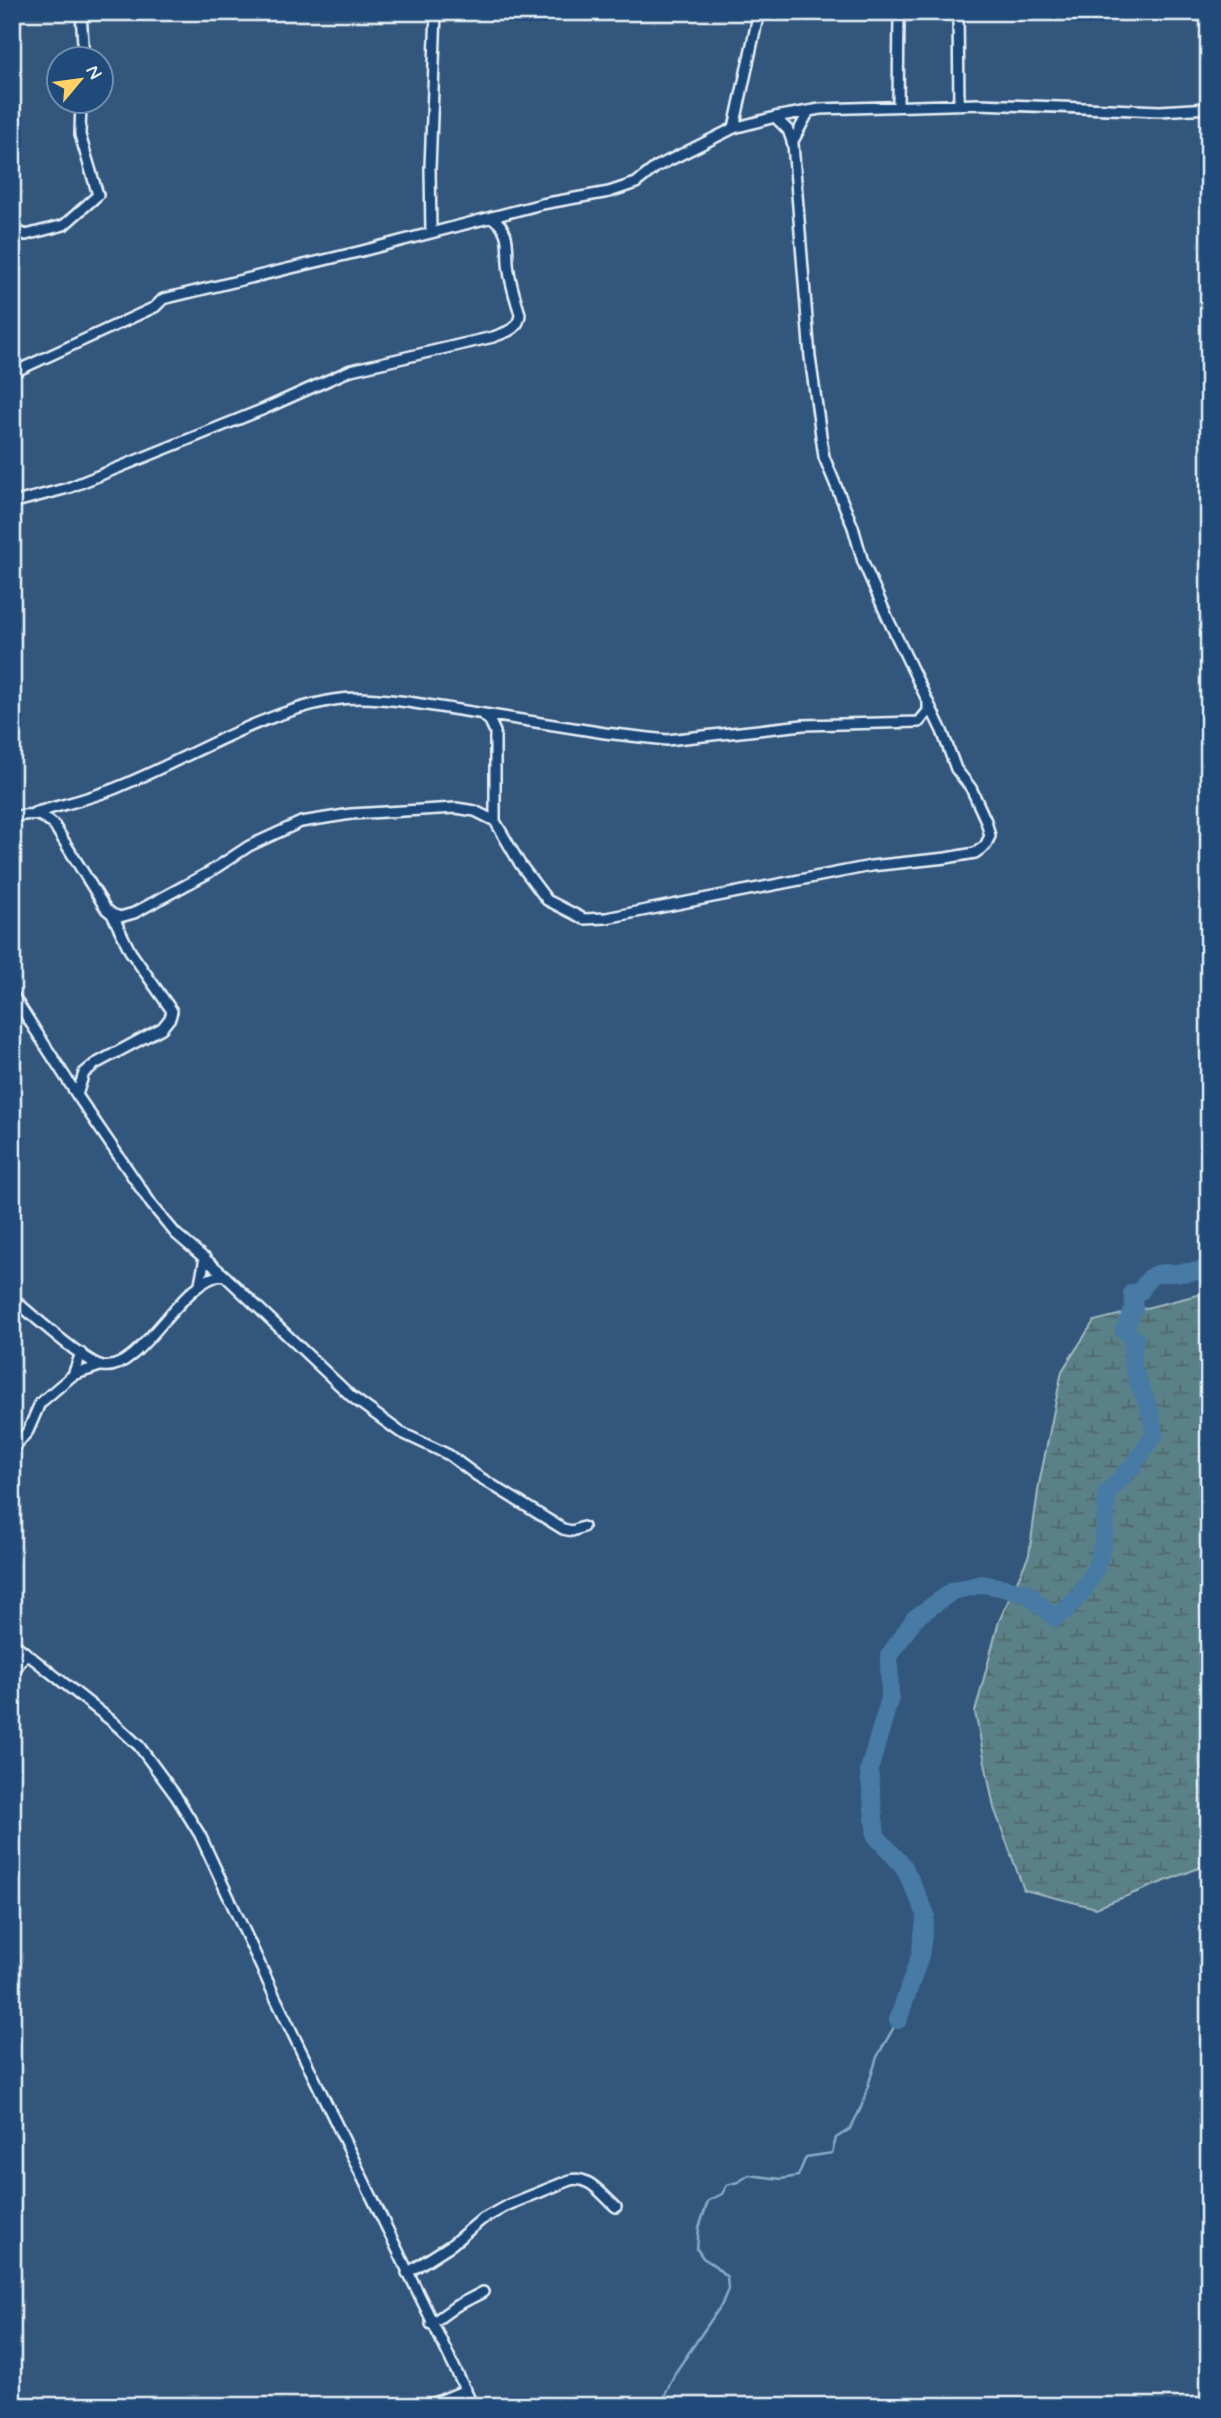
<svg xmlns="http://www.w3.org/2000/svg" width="1221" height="2418" font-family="Mynerve,sans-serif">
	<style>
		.wetland { fill: url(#wetland-marsh); stroke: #a1b9c0; stroke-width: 2 }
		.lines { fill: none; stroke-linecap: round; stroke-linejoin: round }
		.stream { stroke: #87aac6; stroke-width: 2.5 }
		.river { stroke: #477aa5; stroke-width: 18 }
		.minor-casing { stroke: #e8f1f8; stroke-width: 14 }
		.minor { stroke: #1f4a7a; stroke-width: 9 }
	</style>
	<defs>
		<pattern id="wetland-marsh" width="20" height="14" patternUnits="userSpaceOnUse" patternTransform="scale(1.75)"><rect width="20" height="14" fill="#5a8187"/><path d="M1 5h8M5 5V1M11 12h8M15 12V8" fill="none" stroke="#51676c"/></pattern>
	</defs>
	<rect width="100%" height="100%" fill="#33567c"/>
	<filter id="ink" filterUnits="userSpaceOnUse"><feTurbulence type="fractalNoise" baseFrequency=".0143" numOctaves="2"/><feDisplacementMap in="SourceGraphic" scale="14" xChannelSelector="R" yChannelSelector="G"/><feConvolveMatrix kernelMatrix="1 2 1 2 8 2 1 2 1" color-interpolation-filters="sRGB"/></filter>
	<g filter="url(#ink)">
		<path class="wetland" d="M1209,1292v572l-113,44 -72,-18 -30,-82 -19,-96 24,-91 30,-66 10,-71 23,-113 32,-50z"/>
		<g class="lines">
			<path class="stream" d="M660,2406l15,-33 47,-69 6,-15 -1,-12 -13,-12 -11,-7 -6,-9 2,-21 9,-27 14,-7 5,-9 11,-3 11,-7 32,4 17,-3 8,-19 26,-4 4,-15 14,-9 11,-21 16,-51 21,-37"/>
			<path class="river" d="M898,2020l22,-64 6,-42 -22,-47 -28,-31 -7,-66 21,-72 -1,-42 26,-38 38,-27 29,-7 44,8 29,26c46,-33 50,-72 52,-125l25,-26 22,-32c-1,-9 -2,-19 -5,-27 -9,-24 -23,-44 -14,-69l-11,-9 10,-22 -2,-15 9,-2c9,-18 14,-18 32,-18 12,0 24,-2 36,-3"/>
			<defs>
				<path id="minor" d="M81,12l3,48
					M958,12l1,93
					M898,106l1,-94
					M734,128l41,-11 45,-8 159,-5 181,7 49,-3
					M792,143l17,-32
					M12,233l5,-2 9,4 38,-10 34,-30 -18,-60 1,-33
					M431,233l-1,-65 6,-156
					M12,373l143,-66 8,-8 199,-48 180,-47 67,-12 27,-9 20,-16 78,-39 25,-116
					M12,503l56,-15 196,-79 87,-39 142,-33c13,-5 26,-7 27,-23 -4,-14 -9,-28 -11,-43 -4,-22 5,-39 -18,-54
					M483,715l7,6 5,11v89
					M34,813c27,-8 55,-14 82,-25 72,-29 140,-74 217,-88 25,-4 51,-1 75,2l197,31 62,7 136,-15 116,-3 9,-11v-8
					M12,817c20,-3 26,-6 42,8l52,84 6,5 8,3 14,-4 74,-40 41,-27 52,-24 50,-8 105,-6 19,3 20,10 25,43 27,36 37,19 22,-1 265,-52 75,-8 29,-5 10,-7 5,-10 -4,-15 -15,-33 -15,-19 -14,-38 -53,-110 -26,-59 -10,-35 -29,-70 -14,-100 -17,-213 -5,-14 -13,-13
					M12,994l65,101 75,110 24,29 48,41
					M77,1095l7,-22 11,-9 67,-36 8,-10 2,-7 -42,-60 -18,-37
					M200,1283l5,-25
					M12,1298c17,14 73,65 91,68 38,7 78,-89 121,-91l128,122 48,35 49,23 27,20 87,54 9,2 11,-4
					M73,1375l27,-9
					M12,1450l16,-19 12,-28 33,-28 8,-22
					M12,1642l101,80 26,24 37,50 24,39 75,162 198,409
					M12,1674l14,-21
					M407,2273l44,-28 30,-25 27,-15 62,-25c19,-5 32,15 46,27
					M431,2324l25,-18 27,-14
					M427,2406l39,-16"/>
			</defs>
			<use href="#minor" class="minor-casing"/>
			<use href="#minor" class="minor"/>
		</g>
	</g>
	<rect width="1221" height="2418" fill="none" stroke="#1f4a7a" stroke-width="42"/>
	<rect x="21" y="21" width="1179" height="2376" fill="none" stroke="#e8f1f8" stroke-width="2.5" filter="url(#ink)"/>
	<g transform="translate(80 80) rotate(61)"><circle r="33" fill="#1f4a7a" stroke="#6f8dac" stroke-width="2"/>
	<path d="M0-5L12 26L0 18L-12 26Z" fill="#ffd166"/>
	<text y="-10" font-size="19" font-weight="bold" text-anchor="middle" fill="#e8f1f8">N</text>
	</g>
</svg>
